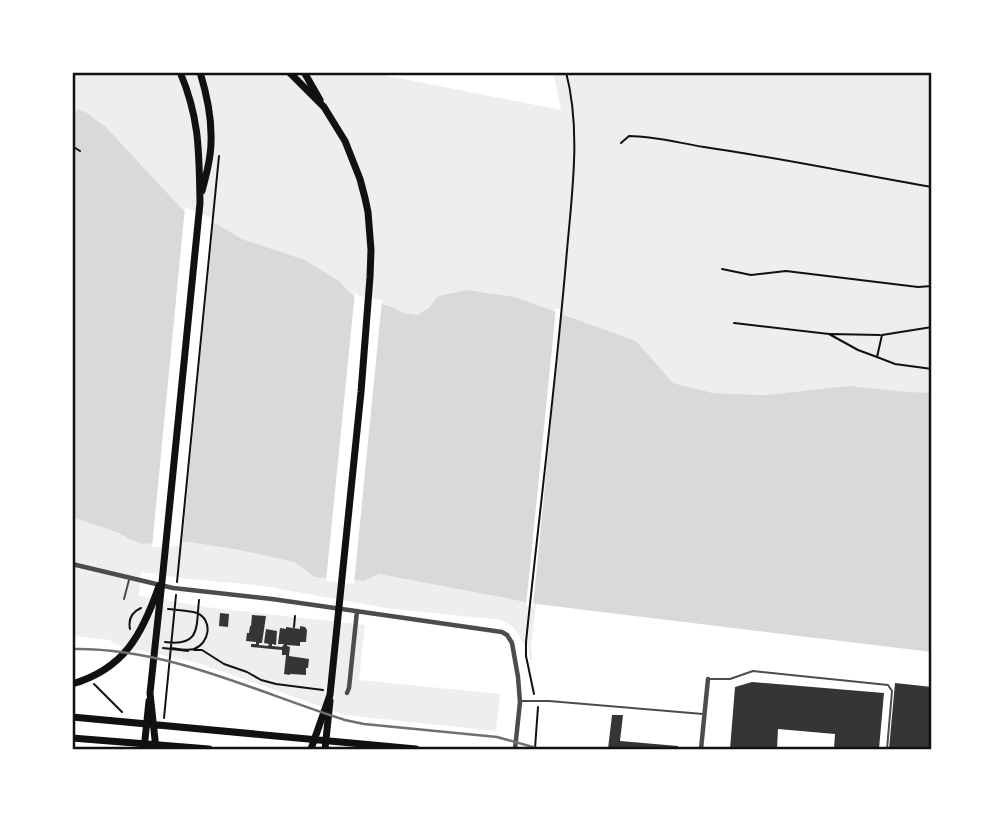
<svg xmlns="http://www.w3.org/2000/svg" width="1004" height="821" font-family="Jost,sans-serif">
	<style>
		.green { fill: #eee }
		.water { fill: #d9d9d9 }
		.pier { fill: #fff }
		.building { fill: #353535 }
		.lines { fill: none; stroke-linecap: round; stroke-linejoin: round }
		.path { stroke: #111; stroke-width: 2 }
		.service { stroke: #4c4c4c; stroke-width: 2 }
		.minor { stroke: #4c4c4c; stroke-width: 4.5 }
		.primary { stroke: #111; stroke-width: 7 }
		.trunk { stroke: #111; stroke-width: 7 }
		.rail { stroke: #707070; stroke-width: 2.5 }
		.neatline { fill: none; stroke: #111; stroke-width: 2.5 }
	</style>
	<rect width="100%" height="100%" fill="#fff"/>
	<path class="green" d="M72,72h303l3,2 183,36 -8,-38h379v321l-165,2 -54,-2 -40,-10 -37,-42 -121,-44 -48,-7 -29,6 -9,12 -11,7 -14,-2 -17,-8 -30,-5 -52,-40 -63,-21 -23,-14 -36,-15 -76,-82 -35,-18z
		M72,517l47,16 12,7 12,4 46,-2 50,8 55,12 20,15 50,4 15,-7 157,30 -5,44 1,11 -2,1 -2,-16 -5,-1c-5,-11 -10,-18 -22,-23l-115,-12 -123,-22 -82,-8 -40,-6 -2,24 67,11 159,18 -6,55 141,14 -4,37 -151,-16 -147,-52 -75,-16 -14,-7 -37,-4z"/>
	<path class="water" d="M77,109l10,4 20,15 76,82 36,15 23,14 63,21 34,21 18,19 30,5 17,8 14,2 11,-7 9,-12 29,-6 48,7 121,44 37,42 40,10 54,2 82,-9 59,6 24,1v259l-396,-48 -157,-30 -15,7 -50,-4 -20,-15 -55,-12 -50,-8 -46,2 -12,-4 -12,-7 -47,-16v-407l4,2z"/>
	<path class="pier" d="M185,207l29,12 -32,327 -30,1z
		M355,292l4,4 23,4 -28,284 -28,-3z
		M556,308l6,2 -29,297 -7,-1z"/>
	<path class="building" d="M220,613l9,1 -1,13 -9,-1z
		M252,615l14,1 -4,27h-3v2l9,1 1,-2 -5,-1 2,-14 11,2 -1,14 -4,-1v2l10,1 2,-3h-6l2,-16 6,1v-2l14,2v-3l5,1 2,3 -1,12h-6v4l-13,-1v1l3,1 -1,9 20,3 -1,9h-2v7l-15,-1v-1l-1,2 -6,-1 2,-19h-4v-5l-31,-3v-3h5v-2l-10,-1 1,-8h2l1,-7h1z
		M752,682l132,11 -5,56h-45l1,-15 -57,-5 -1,20h-47l5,-62z
		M895,683l37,4v62h-43z
		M612,715h11l-3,26 58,5v3h-70z"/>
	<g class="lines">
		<path class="path" d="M621,143l8,-7c25,0 50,7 75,11 76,11 152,27 228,40
			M72,146l8,5
			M722,269l29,6 35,-4 132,16 14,-1
			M734,323l95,11 29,16 19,7
			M932,327l-50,8 -5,22 18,7 37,5
			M830,334l50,1
			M177,582l42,-426
			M168,609c9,1 20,1 29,4 16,7 13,30 -3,36 -7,2 -16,0 -23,-1
			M294,627l1,-11
			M130,629c-2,-10 2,-17 11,-21
			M165,642c36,5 31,-15 34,-42
			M163,648l25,3
			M194,650h8l22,14 23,8 14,8 15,4 47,6
			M94,684l28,28
			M534,694l-8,-38v-14c13,-126 29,-253 40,-380 5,-63 16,-129 0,-190
			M164,718l12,-123
			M535,748l3,-41"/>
		<path class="service" d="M124,599l5,-19
			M709,679h21l23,-8 135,14 4,6 -5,58
			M520,701h29l154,13"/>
		<path class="minor" d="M72,564l101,24 99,11 230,33 5,3 5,8 6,34 2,25 -5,47
			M347,693l2,-5 8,-77
			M701,749l7,-70"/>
		<path class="primary" d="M144,749l5,-48
			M325,749l5,-48"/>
		<path class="trunk" d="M200,72c7,23 12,46 11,70 0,17 -5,34 -9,49
			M289,72l35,35 21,34 15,38 5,19 3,14 3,38 -1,27 -9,115 -31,303 -19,54
			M304,72l16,28
			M72,684c52,-15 70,-49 87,-98
			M72,717l344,32
			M72,738l137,11
			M156,749l-6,-56 13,-121 37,-369c-1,-50 0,-84 -20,-131"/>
		<path class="rail" d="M72,649c95,-2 184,43 273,71l19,4 133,13 43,12"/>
	</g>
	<rect width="1004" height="821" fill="none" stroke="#ffffff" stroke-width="147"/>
	<rect x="74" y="74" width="856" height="674" class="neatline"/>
</svg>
